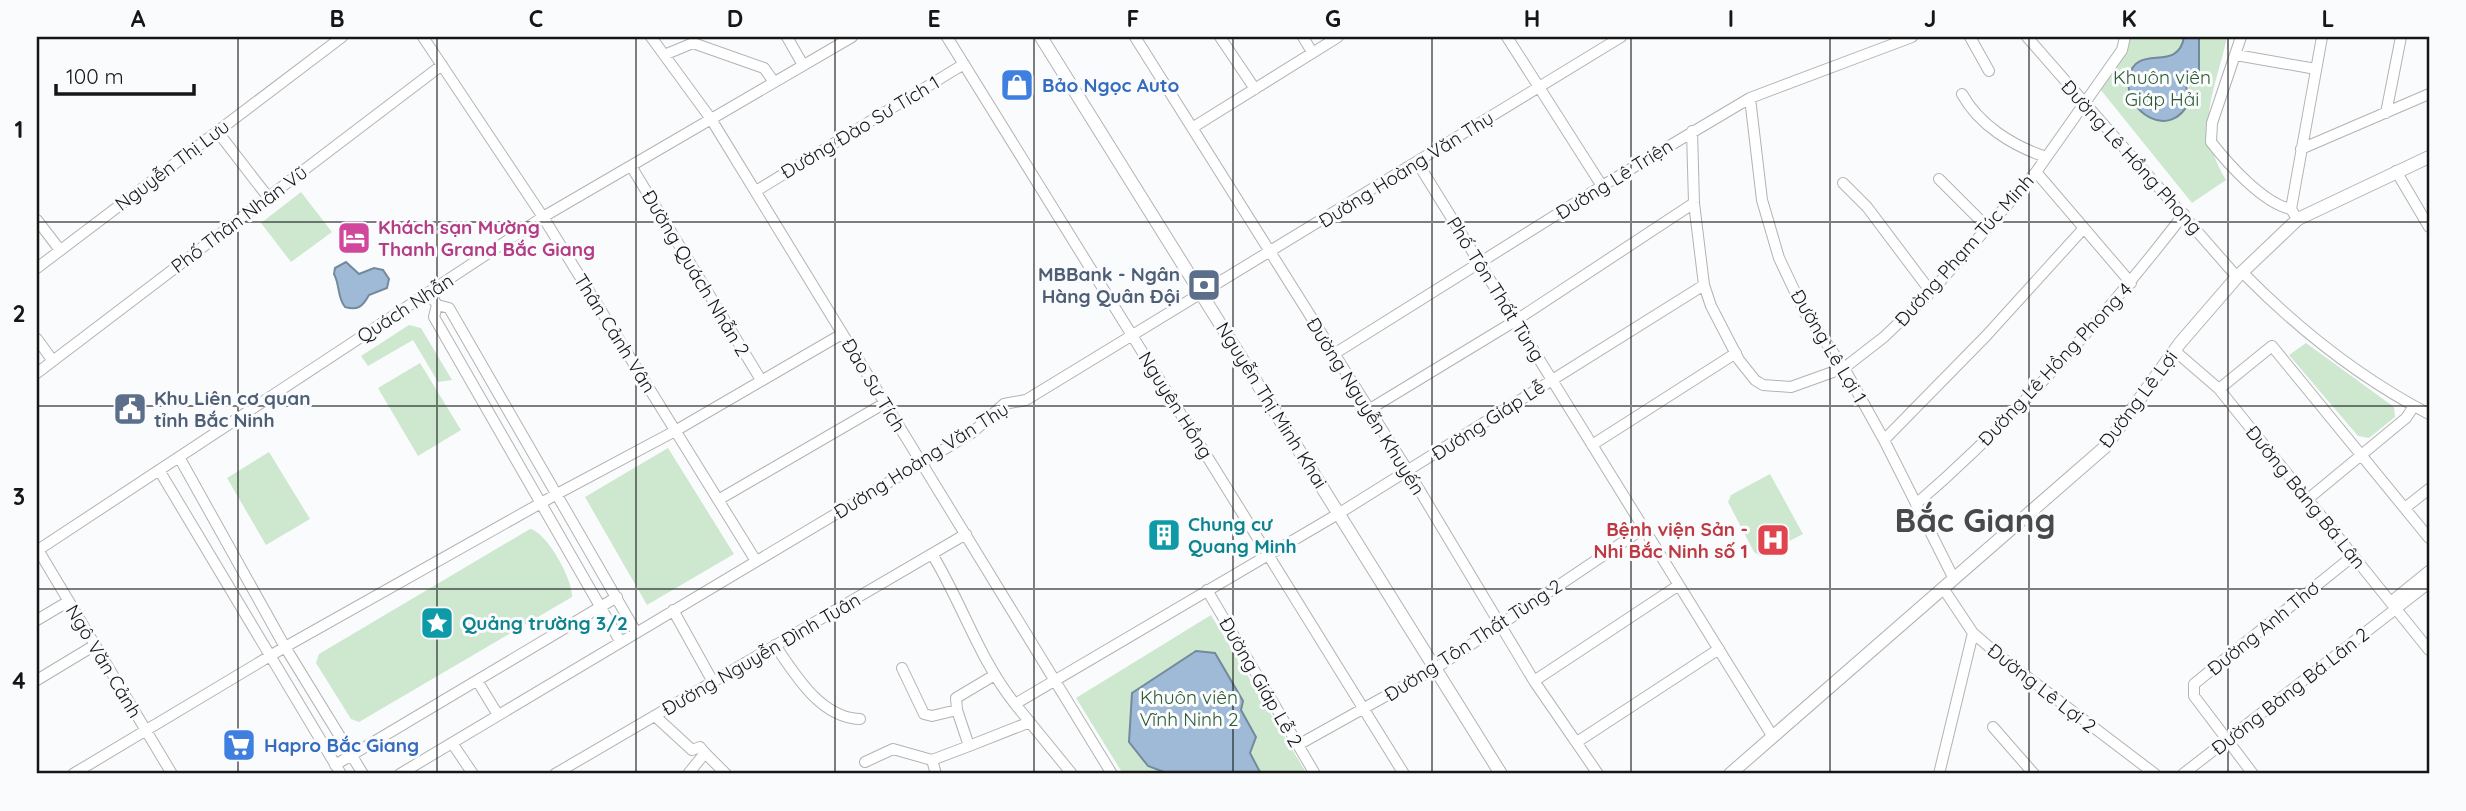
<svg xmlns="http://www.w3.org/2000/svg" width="2466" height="811" font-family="Quicksand,sans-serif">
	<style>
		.green { fill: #cde8cf }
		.water { fill: #9ebad6; stroke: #75899d; stroke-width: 2 }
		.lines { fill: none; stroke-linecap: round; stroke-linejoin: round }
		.minor-casing { stroke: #b2b3b4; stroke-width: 12 }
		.major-casing { stroke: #b2b3b4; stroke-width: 14 }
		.minor { stroke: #fff; stroke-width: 10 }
		.major { stroke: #fff; stroke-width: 12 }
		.grid { fill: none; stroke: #161617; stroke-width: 2; stroke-opacity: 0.55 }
		.labels { text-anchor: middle; stroke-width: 6; stroke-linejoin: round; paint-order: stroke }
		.park-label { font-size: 19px; fill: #2e5a33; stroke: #fafbfd }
		.shop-label { font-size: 19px; font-weight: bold; fill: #366cbe; stroke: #fafbfd; text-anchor: start }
		.street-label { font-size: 19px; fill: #161617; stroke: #fafbfd }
		.hotel-label { font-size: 19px; font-weight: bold; fill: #b23c85; stroke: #fafbfd; text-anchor: start }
		.service-label { font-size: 19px; font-weight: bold; fill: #4e5e75; stroke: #fafbfd; text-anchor: end }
		.culture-label { font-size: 19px; font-weight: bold; fill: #0d838f; stroke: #fafbfd; text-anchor: start }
		.health-label { font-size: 19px; font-weight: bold; fill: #be3a42; stroke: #fafbfd; text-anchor: end }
		.town-label { font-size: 33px; font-weight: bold; fill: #48494a; stroke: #fafbfd }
		.neatline { fill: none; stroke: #161617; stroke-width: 2.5 }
		.grid-label { font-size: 23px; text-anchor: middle; font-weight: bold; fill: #161617 }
	</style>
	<rect width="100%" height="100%" fill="#fafbfd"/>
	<path class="green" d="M2131,37h96c-12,56 -34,89 -1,143l-34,23 -92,-114 24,-34z
		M301,192l31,40 -41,30 -30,-39z
		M409,325l12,3 31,52 -14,2 -25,-42 -45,26 -7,-10z
		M2306,343l88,64 1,10 -26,21 -11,-2 -69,-81z
		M420,363l41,67 -43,26 -40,-68z
		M668,448l66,106 -87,51 -62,-108z
		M269,452l41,67 -44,26 -39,-67z
		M1770,474l33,60 -42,22 -7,-4 -26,-50 3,-7z
		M530,529c16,2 44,52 42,68l-213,125 -8,-3 -35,-56 3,-9z
		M1211,615l96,159h-184l-47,-76z"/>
	<path class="water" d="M2184,37h15v40l-13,9 3,16c-18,39 -66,11 -60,-25 7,-35 49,-3 55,-40z
		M346,262l13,12 15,-6 9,2 6,9 -2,9 -18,7c-6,11 -11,16 -24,12 -8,-10 -5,-22 -11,-33l1,-6z
		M1196,651l19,2 28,48 -2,9 15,27 -6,16 11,21h-92l-21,-8 -19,-24 3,-49z"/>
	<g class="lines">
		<defs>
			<path id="minor" d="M423,37l120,180 213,344
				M651,37l60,82 401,655
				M787,37l16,28
				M947,37l457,737
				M1135,37l273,434 126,210 64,93
				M1220,37l35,52
				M1303,37l9,15
				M1507,37l95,149
				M1970,37l19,34
				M2027,37l210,240
				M2241,37l-29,86 -1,19c17,22 53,62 80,67
				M664,55l29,-12 71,25 10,14
				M2236,55l80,14
				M1962,94c17,31 51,52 84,63
				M1750,98l12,102 17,58 26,55 39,55 40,72 70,139
				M2386,113l15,-76
				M1192,128l146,-91
				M217,131l51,66
				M1692,131l2,72 10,82 7,21 28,54 16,20 8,5 28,2 53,-19 40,-31 47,-45 105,-120 86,-122 3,-13
				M2301,149l128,-55
				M1417,162l356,575
				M631,166l130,214
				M2396,171l33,56
				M2036,172l95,111
				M1939,179l48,48
				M1843,183l24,24 64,85
				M756,191l208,-127
				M2294,214l-3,-5 31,-172
				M37,220l23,30
				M37,268l305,-231
				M2242,272c54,55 118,106 187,142
				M429,292l8,13 12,3 187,324
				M437,305l-3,12 186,324
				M37,339l16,22
				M2175,351l44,38 210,261
				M1334,354l268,-168 148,-88 162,-61
				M37,373l405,-308
				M2219,389l53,-43 157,192
				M1370,409l145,-88 179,-118
				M1884,440l102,-104 98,-108
				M1592,445l144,-92
				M179,457l106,190 78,127
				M159,470l182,304
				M2308,499l98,-81 8,-12
				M718,500l167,-97
				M1916,504c100,-86 187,-185 268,-290
				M2405,508l24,-19
				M37,548l135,226
				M38,550l505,-333 309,-180
				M932,554c30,49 47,105 83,150
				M1943,588l30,45 28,24 154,117
				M1207,590l108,184
				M2392,601l37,-30
				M673,610l40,72
				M37,620l32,-19
				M775,645c20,30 46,73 85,74
				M902,668l22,46 8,2 25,-6
				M993,676l-37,22 1,12 12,36 61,-24
				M37,680l58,-35
				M1534,681l145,-96
				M478,682l20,33
				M655,716l37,34 8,-3 5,6
				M1993,727l41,47
				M1577,742l142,-93
				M452,743l21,31
				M1298,745l138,-77 208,-140
				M865,762l28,-13 39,11
				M335,765l282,-168
				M73,774l212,-127 272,-153 118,-63 167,-97
				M400,774l573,-342 31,-28 22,-4 595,-363
				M555,774l411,-240
				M688,774l17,-21 21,21
				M936,774l-4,-14 37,-14
				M1072,774l-57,-70 323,-190 366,-229
				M1939,774l34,-141
				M2183,774l246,-191
				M2253,774l-59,-78v-12l159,-128"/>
			<path id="major" d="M1041,37l460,737
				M1730,774l375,-327 75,-104 57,-66 61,-58 131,-62"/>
		</defs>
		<use href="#minor" class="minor-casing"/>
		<use href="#major" class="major-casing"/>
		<use href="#minor" class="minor"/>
		<use href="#major" class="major"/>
	</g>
	<path class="grid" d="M238,37v737M437,37v737M636,37v737M835,37v737M1034,37v737M1233,37v737M1432,37v737M1631,37v737M1830,37v737M2029,37v737M2228,37v737M37,222h2392M37,406h2392M37,589h2392"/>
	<defs>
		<symbol id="shop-square" viewBox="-11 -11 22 22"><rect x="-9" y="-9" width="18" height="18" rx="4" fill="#3f7fe0" stroke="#fafbfd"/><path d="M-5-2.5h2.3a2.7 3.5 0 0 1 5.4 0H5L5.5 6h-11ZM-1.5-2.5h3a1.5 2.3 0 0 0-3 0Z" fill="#fff"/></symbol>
		<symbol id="hotel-square" viewBox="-11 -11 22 22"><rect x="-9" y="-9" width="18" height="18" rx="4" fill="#d1479c" stroke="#fafbfd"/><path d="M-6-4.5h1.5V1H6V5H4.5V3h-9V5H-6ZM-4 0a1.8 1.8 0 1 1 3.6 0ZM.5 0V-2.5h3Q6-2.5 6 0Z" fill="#fff"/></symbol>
		<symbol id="bank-square" viewBox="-11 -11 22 22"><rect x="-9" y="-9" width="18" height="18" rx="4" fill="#5c6f8a" stroke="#fafbfd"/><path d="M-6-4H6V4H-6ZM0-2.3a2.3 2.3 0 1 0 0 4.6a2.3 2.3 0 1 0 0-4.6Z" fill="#fff"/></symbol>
		<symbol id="civic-square" viewBox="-11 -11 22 22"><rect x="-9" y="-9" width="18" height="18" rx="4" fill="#5c6f8a" stroke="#fafbfd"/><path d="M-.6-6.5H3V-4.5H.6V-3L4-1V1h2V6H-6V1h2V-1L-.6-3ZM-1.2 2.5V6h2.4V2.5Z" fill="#fff"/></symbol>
		<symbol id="building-square" viewBox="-11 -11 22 22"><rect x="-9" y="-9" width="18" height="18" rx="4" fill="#0f9aa8" stroke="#fafbfd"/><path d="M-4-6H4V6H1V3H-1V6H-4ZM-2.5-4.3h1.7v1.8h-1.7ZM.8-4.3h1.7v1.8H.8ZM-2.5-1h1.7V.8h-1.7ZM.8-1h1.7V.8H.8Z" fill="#fff"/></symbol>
		<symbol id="hospital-square" viewBox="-11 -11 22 22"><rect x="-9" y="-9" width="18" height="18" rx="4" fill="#e0444e" stroke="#fafbfd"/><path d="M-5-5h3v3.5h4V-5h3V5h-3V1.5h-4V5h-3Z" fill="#fff"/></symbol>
		<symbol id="sight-square" viewBox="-11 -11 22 22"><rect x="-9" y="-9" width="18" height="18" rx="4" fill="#0f9aa8" stroke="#fafbfd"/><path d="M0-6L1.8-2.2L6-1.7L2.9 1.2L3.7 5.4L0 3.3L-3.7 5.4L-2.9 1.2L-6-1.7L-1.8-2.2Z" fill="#fff"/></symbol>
		<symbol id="supermarket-square" viewBox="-11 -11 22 22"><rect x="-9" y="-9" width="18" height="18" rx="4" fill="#3f7fe0" stroke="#fafbfd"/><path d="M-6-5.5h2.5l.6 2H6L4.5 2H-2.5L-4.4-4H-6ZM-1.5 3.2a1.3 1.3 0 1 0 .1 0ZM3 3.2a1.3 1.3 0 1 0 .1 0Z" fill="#fff"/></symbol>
	</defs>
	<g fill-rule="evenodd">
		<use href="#shop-square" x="998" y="66" width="38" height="38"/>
		<use href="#hotel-square" x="335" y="219" width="38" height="38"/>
		<use href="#bank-square" x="1185" y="266" width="38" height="38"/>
		<use href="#civic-square" x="111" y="390" width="38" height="38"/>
		<use href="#building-square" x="1145" y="516" width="38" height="38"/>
		<use href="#hospital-square" x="1754" y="521" width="38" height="38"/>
		<use href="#sight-square" x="418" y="604" width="38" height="38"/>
		<use href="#supermarket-square" x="220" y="726" width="38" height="38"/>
	</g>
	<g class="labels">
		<g class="park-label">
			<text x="2162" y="84">Khuôn viên<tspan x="2162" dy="22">Giáp Hải</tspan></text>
			<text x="1189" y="704">Khuôn viên<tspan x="1189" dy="22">Vĩnh Ninh 2</tspan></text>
		</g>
		<g class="shop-label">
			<text x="1042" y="92">Bảo Ngọc Auto</text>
			<text x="264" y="752">Hapro Bắc Giang</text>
		</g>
		<g class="street-label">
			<text transform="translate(860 127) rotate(-31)" y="7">Đường Đào Sư Tích 1</text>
			<text transform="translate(2132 157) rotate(48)" y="7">Đường Lê Hồng Phong</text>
			<text transform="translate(172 165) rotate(-37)" y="7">Nguyễn Thị Lưu</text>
			<text transform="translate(1406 169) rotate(-32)" y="7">Đường Hoàng Văn Thụ</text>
			<text transform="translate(1614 179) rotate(-32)" y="7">Đường Lê Triện</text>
			<text transform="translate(239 219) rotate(-37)" y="7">Phố Thân Nhân Vũ</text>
			<text transform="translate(1964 250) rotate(-48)" y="7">Đường Phạm Túc Minh</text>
			<text transform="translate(696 273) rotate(59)" y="7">Đường Quách Nhẫn 2</text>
			<text transform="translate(1496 289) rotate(58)" y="7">Phố Tôn Thất Tùng</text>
			<text transform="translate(405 308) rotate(-33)" y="7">Quách Nhẫn</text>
			<text transform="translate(615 333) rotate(58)" y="7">Thân Cảnh Vân</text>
			<text transform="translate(1829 346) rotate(59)" y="7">Đường Lê Lợi 1</text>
			<text transform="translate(2055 364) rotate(-47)" y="7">Đường Lê Hồng Phong 4</text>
			<text transform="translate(874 385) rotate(59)" y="7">Đào Sư Tích</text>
			<text transform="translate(2138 399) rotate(-53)" y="7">Đường Lê Lợi</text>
			<text transform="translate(1176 405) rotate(58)" y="7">Nguyên Hồng</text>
			<text transform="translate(1272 405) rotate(58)" y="7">Nguyễn Thị Minh Khai</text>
			<text transform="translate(1366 406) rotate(58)" y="7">Đường Nguyễn Khuyến</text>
			<text transform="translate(1488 420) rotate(-33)" y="7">Đường Giáp Lễ</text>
			<text transform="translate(921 460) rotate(-32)" y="7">Đường Hoàng Văn Thụ</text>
			<text transform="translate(2306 497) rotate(51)" y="7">Đường Bàng Bá Lân</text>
			<text transform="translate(2263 628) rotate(-39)" y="7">Đường Anh Thơ</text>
			<text transform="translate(1473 640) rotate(-33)" y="7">Đường Tôn Thất Tùng 2</text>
			<text transform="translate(761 654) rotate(-30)" y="7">Đường Nguyễn Đình Tuân</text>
			<text transform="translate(104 661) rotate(59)" y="7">Ngô Văn Cảnh</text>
			<text transform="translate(1261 682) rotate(60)" y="7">Đường Giáp Lễ 2</text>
			<text transform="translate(2042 688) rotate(38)" y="7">Đường Lê Lợi 2</text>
			<text transform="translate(2290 691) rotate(-38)" y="7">Đường Bàng Bá Lân 2</text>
		</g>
		<g class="hotel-label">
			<text x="378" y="234">Khách sạn Mường<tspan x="378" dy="22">Thanh Grand Bắc Giang</tspan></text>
		</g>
		<g class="service-label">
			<text x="1180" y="281">MBBank - Ngân<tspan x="1180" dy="22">Hàng Quân Đội</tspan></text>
			<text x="154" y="405" text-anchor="start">Khu Liên cơ quan<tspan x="154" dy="22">tỉnh Bắc Ninh</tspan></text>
		</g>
		<g class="culture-label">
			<text x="1188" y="531">Chung cư<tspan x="1188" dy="22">Quang Minh</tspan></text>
			<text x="462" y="630">Quảng trường 3/2</text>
		</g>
		<g class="health-label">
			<text x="1748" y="536">Bệnh viện Sản -<tspan x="1748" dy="22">Nhi Bắc Ninh số 1</tspan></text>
		</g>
		<g class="town-label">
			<text x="1975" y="532">Bắc Giang</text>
		</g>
	</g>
	<rect width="2466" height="811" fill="none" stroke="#fafbfd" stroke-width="77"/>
	<path d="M56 84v10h138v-10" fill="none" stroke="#161617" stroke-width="3.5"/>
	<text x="66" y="84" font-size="21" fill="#161617" stroke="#fafbfd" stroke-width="5" paint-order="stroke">100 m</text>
	<rect x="38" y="38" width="2390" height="734" class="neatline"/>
	<g class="grid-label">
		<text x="138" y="27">A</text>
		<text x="337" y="27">B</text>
		<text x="536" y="27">C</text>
		<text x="735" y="27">D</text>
		<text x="934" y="27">E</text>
		<text x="1133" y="27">F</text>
		<text x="1333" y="27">G</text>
		<text x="1532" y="27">H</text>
		<text x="1731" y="27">I</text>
		<text x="1930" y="27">J</text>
		<text x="2129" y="27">K</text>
		<text x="2328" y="27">L</text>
		<text x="19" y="138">1</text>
		<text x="19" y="322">2</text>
		<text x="19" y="505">3</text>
		<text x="19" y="689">4</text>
	</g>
</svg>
